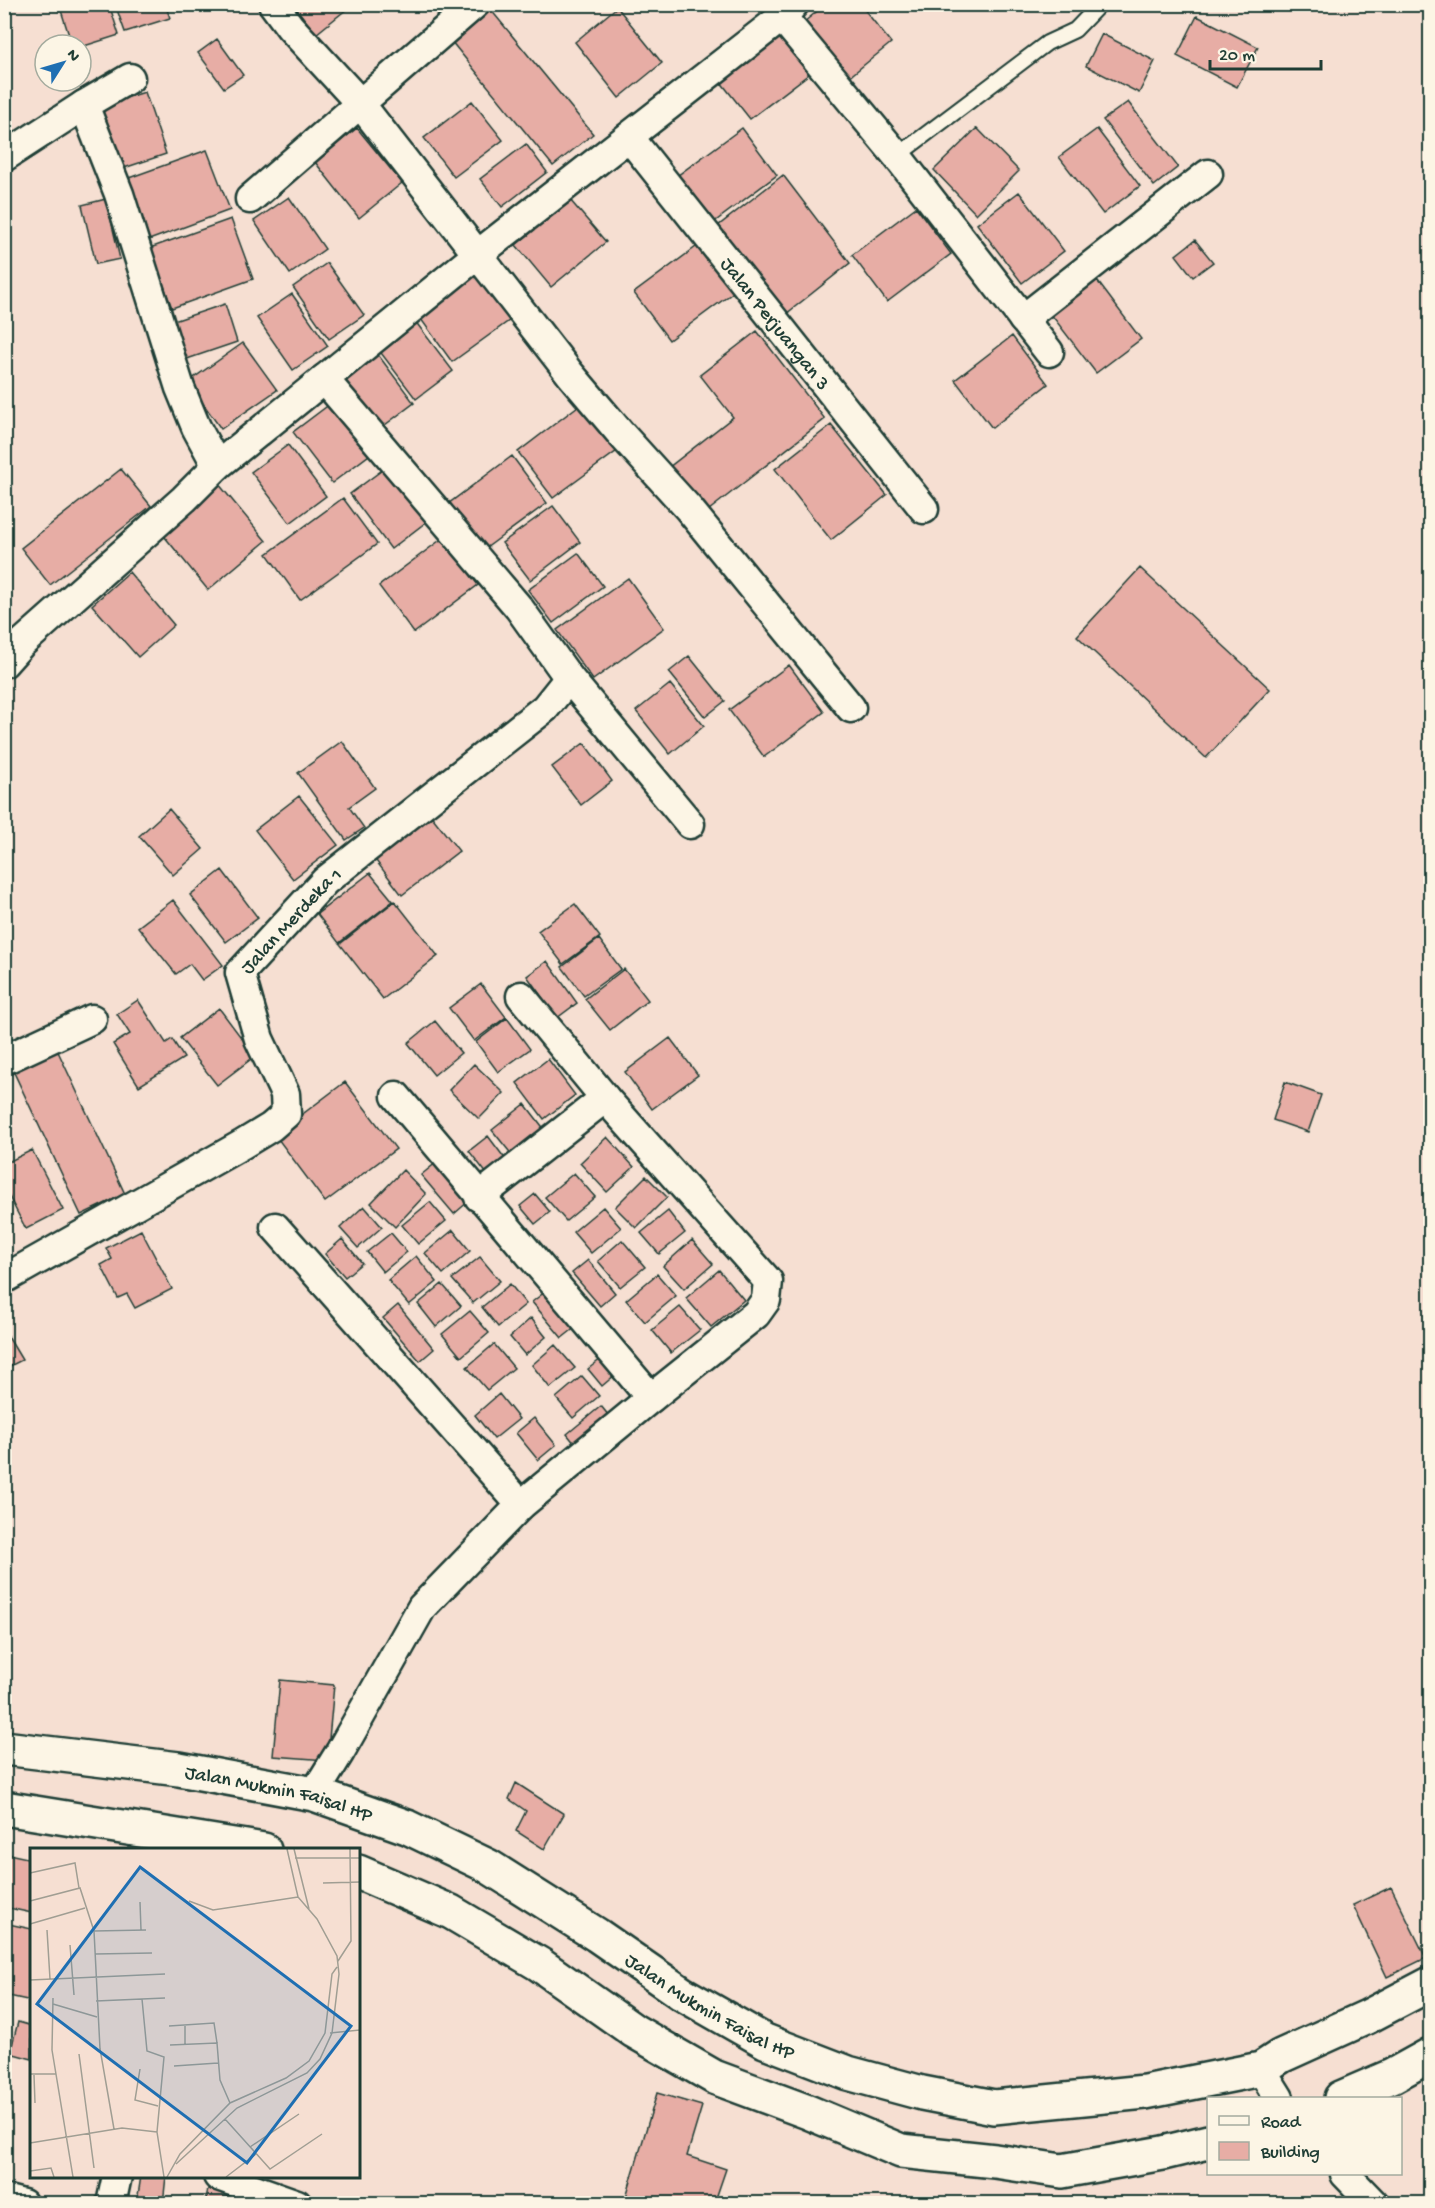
<svg xmlns="http://www.w3.org/2000/svg" width="1435" height="2208" font-family="'Gochi Hand',sans-serif">
	<style>
		.building { fill: #e7ada5; stroke: #1f3d34; stroke-width: 1.5 }
		.lines { fill: none; stroke-linecap: round; stroke-linejoin: round }
		.lane-casing { stroke: #1f3d34; stroke-width: 18 }
		.street-casing { stroke: #1f3d34; stroke-width: 33 }
		.secondary-casing { stroke: #1f3d34; stroke-width: 38 }
		.lane { stroke: #fcf5e5; stroke-width: 14 }
		.street { stroke: #fcf5e5; stroke-width: 28 }
		.secondary { stroke: #fcf5e5; stroke-width: 33 }
		.labels { text-anchor: middle; stroke-width: 5; stroke-linejoin: round; paint-order: stroke }
		.street-label { font-size: 20px; fill: #1f3d34; stroke: #fcf5e5 }
		.inset-road { fill: none; stroke: #a09e93; stroke-width: 1.5 }
		.view { fill: #1f6fb2; fill-opacity: 0.15; stroke: #1f6fb2; stroke-width: 3 }
		.inset-edge { fill: none; stroke: #1f3d34; stroke-width: 3 }
	</style>
	<rect width="100%" height="100%" fill="#f6dfd2"/>
	<filter id="ink" filterUnits="userSpaceOnUse"><feTurbulence type="fractalNoise" baseFrequency=".0167" numOctaves="2"/><feDisplacementMap in="SourceGraphic" scale="12" xChannelSelector="R" yChannelSelector="G"/><feConvolveMatrix kernelMatrix="1 2 1 2 8 2 1 2 1" color-interpolation-filters="sRGB"/></filter>
	<g filter="url(#ink)">
		<path class="building" d="M59,4h50l10,31 -38,12v-2h-9z
			M115,4h50l5,14 -45,14z
			M293,4h60l-37,30z
			M486,4l107,130 -40,32 -106,-130z
			M826,4h34l31,39 -43,35 -44,-56z
			M617,7l45,56 -43,35 -44,-56z
			M1197,16l61,31 -21,40 -60,-31z
			M1102,34l53,27 -16,32 -53,-27z
			M778,35l31,39 -59,45 -30,-38z
			M217,39l26,36 -19,13 -26,-35z
			M145,92l21,62 -45,15 -21,-63z
			M472,101l31,39 -49,37 -30,-39z
			M1128,102l50,65 -24,19 -51,-66z
			M357,128l45,55 -43,35 -44,-56z
			M742,128l35,47 -64,48 -36,-47z
			M977,128l42,43 -43,43 -42,-44z
			M1097,129l43,57 -37,28 -44,-57z
			M526,144l21,28 -45,35 -22,-28z
			M207,150l23,60 -81,30 -23,-61z
			M783,175l67,88 -64,51 -68,-88z
			M1019,192l45,59 -42,32 -45,-59z
			M289,197l36,52 -35,25 -36,-53z
			M106,199l14,60 -24,5 -14,-59z
			M570,200l36,42 -55,45 -35,-42z
			M916,207l35,47 -64,48 -35,-47z
			M231,219l22,60 -81,29 -22,-60z
			M1195,240l18,22 -20,15 -17,-22z
			M700,244l35,47 -66,49 -35,-47z
			M327,263l37,52 -35,24 -36,-52z
			M481,268l36,47 -65,47 -34,-47z
			M1095,278l46,61 -45,34 -46,-60z
			M292,294l36,52 -35,24 -36,-52z
			M225,304l12,38 -50,17 -13,-38z
			M415,321l38,50 -37,28 -38,-50z
			M757,331l68,88 -121,95 -36,-46 65,-51 -33,-42z
			M1012,336l36,48 -56,44 -37,-48z
			M243,343l34,47 -56,39 -33,-47z
			M376,352l38,51 -37,28 -38,-51z
			M582,403l35,48 -64,47 -35,-46z
			M330,404l39,51 -37,28 -39,-51z
			M831,425l56,70 -56,45 -56,-71z
			M288,445l38,51 -36,27 -39,-51z
			M512,456l35,47 -65,48 -34,-47z
			M389,465l41,54 -39,30 -41,-55z
			M121,469l30,37 -101,79 -29,-37z
			M218,483l48,58 -58,49 -48,-59z
			M343,498l34,46 -77,56 -33,-46z
			M553,506l27,36 -50,38 -28,-37z
			M443,538l35,47 -64,48 -35,-47z
			M578,553l25,33 -50,37 -25,-33z
			M1140,568l130,121 -64,69 -129,-122z
			M129,572l45,53 -36,32 -46,-52z
			M628,578l36,50 -71,52 -36,-50z
			M689,656l36,45 -20,16 -36,-45z
			M789,665l35,47 -60,45 -35,-47z
			M670,684l34,42 -34,28 -34,-43z
			M342,741l33,47 -26,19 15,21 -18,12 -48,-67z
			M584,743l28,38 -31,24 -29,-38z
			M299,796l39,49 -45,34 -38,-49z
			M169,809l34,40 -30,26 -34,-39z
			M426,809l33,42 -57,44 -32,-42z
			M222,870l36,48 -32,24 -36,-47z
			M370,873l23,28 -54,42 -22,-29z
			M173,900l50,65 -21,15 -12,-16 -14,10 -38,-47z
			M395,901l43,55 -55,43 -43,-55z
			M575,904l25,33 -37,27 -25,-33z
			M599,939l22,30 -37,27 -22,-29z
			M547,961l30,42 -20,15 -30,-42z
			M624,969l24,31 -38,30 -25,-31z
			M481,984l25,33 -32,24 -25,-33z
			M138,1000l28,43 6,-4 12,19 -45,28 -26,-42 17,-10 -13,-20z
			M219,1008l36,48 -38,29 -37,-47z
			M507,1018l23,31 -32,23 -22,-30z
			M435,1021l26,32 -27,22 -26,-32z
			M670,1038l28,37 -46,34 -27,-37z
			M54,1043l71,151 -44,21 -71,-151z
			M548,1059l27,36 -31,24 -27,-36z
			M474,1064l30,29 -25,26 -30,-29z
			M345,1082l51,67 -71,53 -50,-67z
			M1285,1082l36,13 -13,37 -35,-12z
			M525,1104l20,26 -32,26 -21,-26z
			M488,1136l24,32 -18,15 -25,-32z
			M607,1137l27,30 -27,25 -27,-29z
			M32,1150l31,60 -37,19 -22,-42v-23z
			M437,1162l32,39 -15,13 -33,-39z
			M403,1170l23,24 -31,33 -24,-24z
			M574,1173l21,24 -29,24 -21,-24z
			M646,1176l21,21 -31,31 -21,-21z
			M535,1194l15,18 -15,12 -15,-18z
			M430,1202l16,19 -28,23 -16,-19z
			M364,1206l18,21 -24,21 -18,-20z
			M603,1207l18,21 -30,25 -18,-21z
			M668,1211l17,22 -26,21 -18,-21z
			M141,1230l31,59 -37,19 -8,-14 -9,4 -17,-33 11,-6 -6,-11z
			M453,1230l17,21 -27,23 -18,-21z
			M391,1233l16,19 -24,20 -16,-20z
			M342,1239l20,24 -17,14 -20,-23z
			M622,1240l23,27 -25,20 -22,-26z
			M692,1240l21,24 -29,25 -21,-23z
			M416,1256l21,26 -28,23 -21,-25z
			M480,1257l20,24 -27,22 -21,-24z
			M588,1260l27,33 -15,13 -28,-33z
			M719,1270l25,30 -33,27 -25,-29z
			M657,1274l19,22 -31,26 -19,-22z
			M442,1284l19,22 -25,21 -18,-23z
			M510,1284l16,20 -28,23 -16,-20z
			M546,1291l30,36 -14,11 -30,-36z
			M398,1305l36,44 -14,12 -37,-43z
			M680,1307l20,23 -29,23 -19,-23z
			M470,1311l19,22 -28,24 -19,-23z
			M531,1318l15,19 -21,18 -15,-18z
			M4,1330l18,30 -18,9z
			M494,1344l20,24 -27,22 -20,-23z
			M555,1345l20,23 -25,20 -18,-23z
			M601,1359l14,16 -13,11 -14,-17z
			M582,1376l17,20 -26,22 -17,-20z
			M499,1394l20,25 -25,20 -19,-24z
			M601,1406l8,10 -34,28 -8,-10z
			M534,1418l22,27 -18,15 -22,-27z
			M280,1680l54,5 -7,75 -54,-4z
			M516,1783l48,31 -20,35 -28,-18 10,-20 -17,-12z
			M4,1853l28,6v54l-28,-6z
			M1391,1887l35,71 -39,19 -34,-72z
			M4,1923l28,6v72l-28,-6z
			M18,2022l14,4v33l-22,-6z
			M657,2093l45,13 -15,50 39,13 -12,35h-70l-18,-7z
			M141,2176h25l-3,28 -26,-2z
			M208,2189l36,9 -2,6h-37z"/>
		<g class="lines">
			<defs>
				<path id="lane" d="M897,156l150,-113 28,-13 25,-26"/>
				<g id="street">
					<path d="M273,4l17,23 69,75 212,273 50,59 68,75 162,199"/>
					<path d="M782,17l115,139 152,196"/>
					<path d="M84,105l35,89 61,194 16,39 21,39"/>
					<path id="s1" d="M629,137l295,372"/>
					<path d="M4,157l80,-52 46,-27"/>
					<path d="M250,199l225,-195"/>
					<path d="M1023,319l185,-145"/>
					<path d="M324,379l195,229 50,70 121,146"/>
					<path d="M4,663l17,-19 163,-145 33,-33 260,-211 305,-238 12,-13"/>
					<path d="M521,996l84,102 163,183 -2,19 -10,14 -105,84"/>
					<path d="M4,1060l88,-41"/>
					<path d="M479,1197l126,-99"/>
					<path d="M275,1227l246,278"/>
					<path id="s2" d="M4,1279l239,-135 28,-17 15,-13 -1,-20 -26,-55 -19,-66 85,-92 220,-173 24,-30"/>
					<path d="M314,1794l26,-42 82,-145 99,-102 130,-107 -255,-302"/>
					<path d="M1261,2069l18,29"/>
					<path d="M1345,2174l29,30"/>
					<path d="M218,2176l79,28"/>
					<path d="M4,2199l19,5"/>
					<path d="M111,2204l6,-28"/>
				</g>
				<g id="secondary">
					<path id="s3" d="M4,1748l175,21 135,25 93,33 81,39 109,69 84,58 84,48 83,32 74,20 72,14 151,-15 116,-23 20,-13 86,-39 63,-33"/>
					<path d="M4,1808l260,42"/>
					<path d="M358,1872l93,40 88,52 95,67 80,46 94,35 93,39 94,10 67,10 101,-18 45,-11"/>
					<path d="M1341,2098l51,-22 38,-21"/>
				</g>
			</defs>
			<use href="#lane" class="lane-casing"/>
			<use href="#street" class="street-casing"/>
			<use href="#secondary" class="secondary-casing"/>
			<use href="#lane" class="lane"/>
			<use href="#street" class="street"/>
			<use href="#secondary" class="secondary"/>
		</g>
	</g>
	<g class="labels">
		<g class="street-label">
			<text dy="7" stroke="none"><textPath href="#s1" startOffset="237">Jalan Perjuangan 3</textPath></text>
			<text dy="7" stroke="none"><textPath href="#s2" startOffset="550">Jalan Merdeka 1</textPath></text>
			<text dy="7" stroke="none"><textPath href="#s3" startOffset="279">Jalan Mukmin Faisal HP</textPath></text>
			<text dy="7" stroke="none"><textPath href="#s3" startOffset="765">Jalan Mukmin Faisal HP</textPath></text>
		</g>
	</g>
	<g transform="translate(30 1848)">
		<rect width="330" height="330" fill="#f6dfd2"/>
		<path class="inset-road" d="M264,1l15,60M265,10h65M0,25l45,-10 4,25M293,35l37,-1M0,53l50,-13 14,43 6,118 14,80M159,53l24,9 85,-13M110,54l1,28M0,76l55,-16M17,82l3,49M64,83l52,-1M40,97l4,50M65,106l57,-1M308,113l13,-20 -1,-92M0,132l135,-6M23,150l-1,52 21,127M112,151l5,52 17,6 -7,75 7,45M66,153l69,-3M23,156l44,13M139,178l45,-3 3,20M155,178v19M300,185l30,-3M140,197l47,-2 3,37 10,23M49,206l15,114M144,218l44,-3M110,221l-5,31 23,6M0,226h26M4,227l1,28M195,271l45,50 52,-35M0,295l92,-15 35,4M220,299l49,-33M146,316l61,-56 70,-35 13,-14 12,-26 7,-59 -2,-18 -20,-37 -19,-22 -11,-48M0,323l21,-3 3,9M137,329l13,-23 50,-51 56,-25 23,-17 16,-28 7,-59 5,-7M196,329l30,-23"/>
		<path class="view" d="M110,19l211,159 -104,137 -210,-159z"/>
		<rect width="330" height="330" class="inset-edge"/>
	</g>
	<rect width="1435" height="2208" fill="none" stroke="#fcf5e5" stroke-width="24"/>
	<rect x="12" y="12" width="1411" height="2184" fill="none" stroke="#1f3d34" stroke-width="2" filter="url(#ink)"/>
	<rect x="1207" y="2097" width="195" height="78" fill="#fcf5e5" stroke="#a4ab9e" stroke-width="1.5"/>
	<rect x="1219" y="2116" width="30" height="9" fill="#fcf5e5" stroke="#a4ab9e" stroke-width="1.5"/>
	<text x="1261" y="2127" font-size="18" fill="#1f3d34">Road</text>
	<rect x="1219" y="2142" width="30" height="18" fill="#e7ada5" stroke="#a4ab9e" stroke-width="1.5"/>
	<text x="1261" y="2157" font-size="18" fill="#1f3d34">Building</text>
	<g transform="translate(63 63) rotate(53)"><circle r="28" fill="#fcf5e5" stroke="#a4ab9e" stroke-width="1.5"/>
	<path d="M0-4.5L10 22L0 15L-10 22Z" fill="#1f6fb2"/>
	<text y="-9" font-size="16" font-weight="bold" text-anchor="middle" fill="#1f3d34">N</text>
	</g>
	<path d="M1210 60v9h111v-9" fill="none" stroke="#1f3d34" stroke-width="3"/>
	<text x="1219" y="60" font-size="18" fill="#1f3d34" stroke="#fcf5e5" stroke-width="4.5" paint-order="stroke">20 m</text>
</svg>
